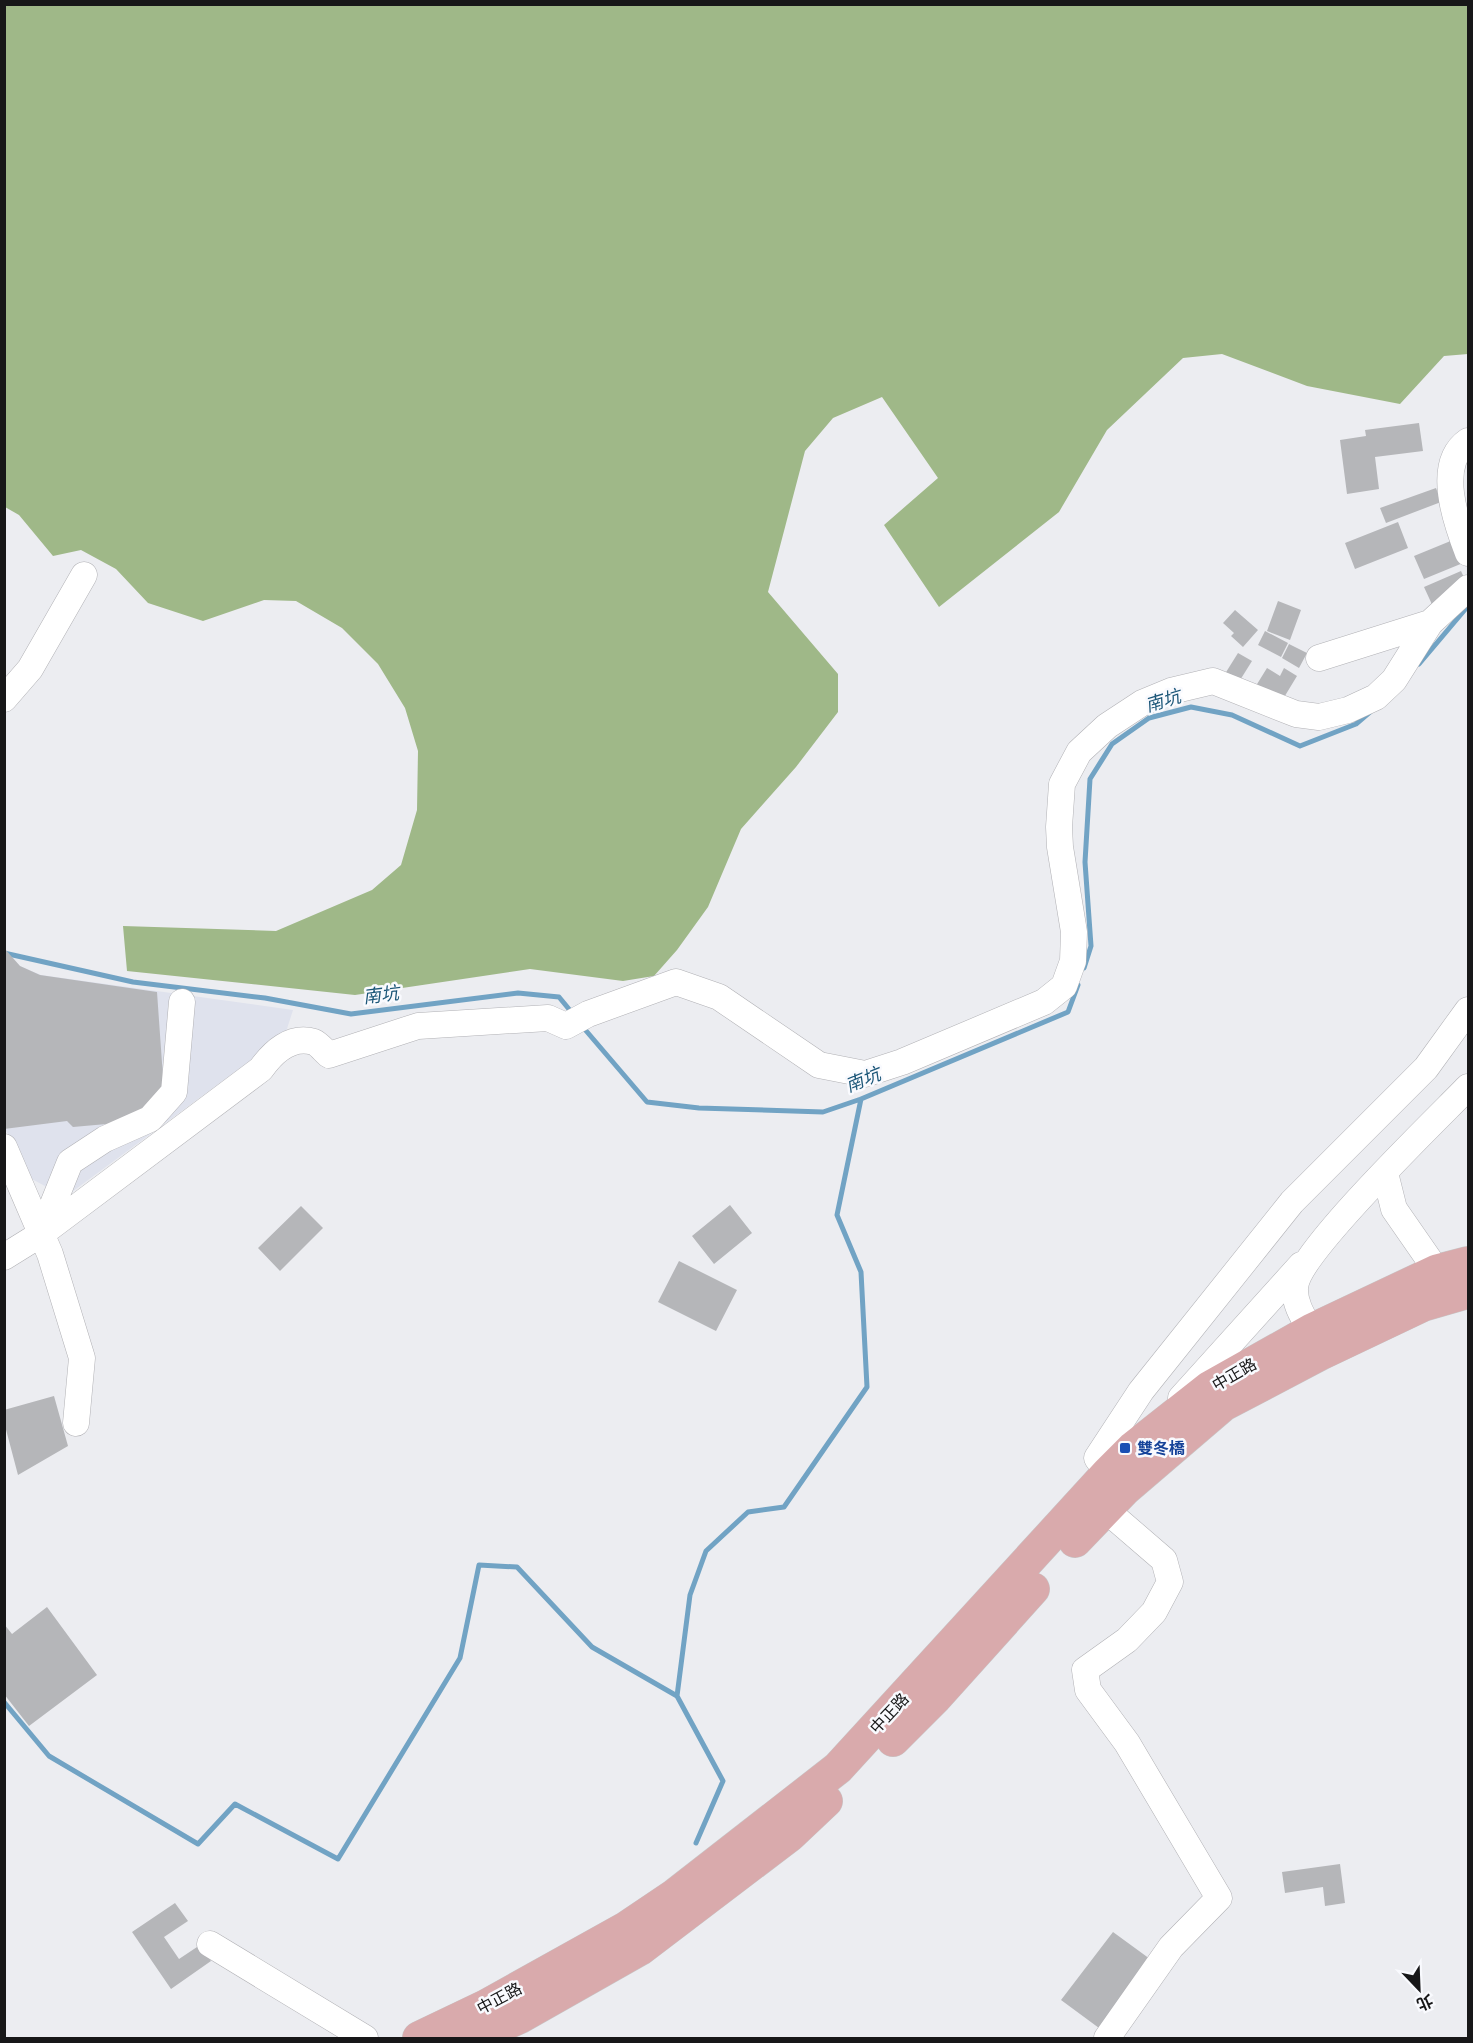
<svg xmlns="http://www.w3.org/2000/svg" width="1473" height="2043" font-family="'Alegreya Sans','Noto Sans TC',sans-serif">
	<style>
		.built { fill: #dfe2ed }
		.forest { fill: #9fb888 }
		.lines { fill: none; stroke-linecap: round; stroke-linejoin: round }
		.stream { stroke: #71a3c4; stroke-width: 5 }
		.building { fill: #b5b6b9 }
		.minor-casing { stroke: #b1b1b5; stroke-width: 27 }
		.major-casing { stroke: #c7c7c8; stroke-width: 34 }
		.minor { stroke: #fff; stroke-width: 26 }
		.major { stroke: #d9aaac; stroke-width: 33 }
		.transit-dot { fill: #1a4fb4; stroke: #f9fafe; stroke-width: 2 }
		.labels { text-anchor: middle; stroke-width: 5; stroke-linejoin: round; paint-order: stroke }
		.street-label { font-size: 16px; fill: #171718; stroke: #f9fafe }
		.transit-label { font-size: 16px; font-weight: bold; fill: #164399; stroke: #f9fafe; text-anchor: start }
		.water-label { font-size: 18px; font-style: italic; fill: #1b5678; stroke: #f9fafe }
	</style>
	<rect width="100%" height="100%" fill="#ecedf1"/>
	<path class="built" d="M4,948l16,18 21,9 252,35 -8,25 -220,162 -33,-18 -27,-50z"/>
	<path class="forest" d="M4,5h1464v349l-24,2 -44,48 -93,-18 -85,-32 -39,4 -76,72 -48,82 -120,95 -55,-82 54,-47 -56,-81 -49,21 -28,33 -37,141 70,82v38l-42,55 -55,62 -33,78 -31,43 -23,26 -31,5 -93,-12 -175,26 -228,-24 -4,-45 153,5 96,-41 29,-25 16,-55 1,-59 -13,-43 -27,-44 -36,-36 -46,-27 -32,-1 -61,21 -55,-18 -32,-34 -35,-19 -28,6 -34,-41 -14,-8z"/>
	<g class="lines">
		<path class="stream" d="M1419,664l49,-58
			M4,953l129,29 132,16 86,16 167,-21 41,4 14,17
			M1084,968l7,-22 -6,-84 5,-83 22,-35 37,-26 42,-11 41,8 68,31 56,-22 14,-12
			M582,1026l65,76 52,6 124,4 38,-13 207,-87 10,-27
			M677,1696l46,85 -27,62
			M4,1702l45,54 149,88 37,-40 103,55 122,-201 19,-93 38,2 75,80 85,49 13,-101 16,-44 42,-39 36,-5 83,-120 -6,-115 -24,-57 24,-116"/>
	</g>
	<path class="building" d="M1419,423l4,28 -48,6 4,32 -32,5 -7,-54 26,-4 -1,-6z
		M1436,488l5,14 -55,21 -6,-15z
		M1398,522l10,26 -53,21 -10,-26z
		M1453,540l10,23 -39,16 -10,-23z
		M1461,571l6,13 -32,27 -11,-24z
		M1278,601l23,9 -11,30 -23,-9z
		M1235,610l23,20 -15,17 -12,-11 3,-3 -11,-10z
		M1265,631l23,12 -7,14 -23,-12z
		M1289,644l18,9 -8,15 -17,-10z
		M1238,653l14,8 -15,24 -14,-8z
		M1267,668l13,8 4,-8 13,8 -17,28 -26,-15z
		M4,948l16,18 20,9 117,17 6,85 -3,22 -31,23 -56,5 -6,-6 -63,8z
		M730,1205l22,28 -38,31 -22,-28z
		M301,1206l22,22 -43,43 -22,-23z
		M679,1261l58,29 -21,41 -58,-29z
		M54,1396l14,50 -50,29 -14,-53v-12z
		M47,1607l50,68 -68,51 -25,-32v-70l8,10z
		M1340,1864l5,39 -20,3 -2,-19 -38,6 -3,-21z
		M175,1903l13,18 -24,16 15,22 21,-14 11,16 -40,28 -39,-57z
		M1113,1932l37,27 -51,69 -38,-28z"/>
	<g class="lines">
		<defs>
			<path id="minor" d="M1468,441c-33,23 -12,81 0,112
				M1319,658l111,-35
				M4,699l26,-30 54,-94
				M4,1147l46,107 32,104 -6,65
				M1385,1173l9,36 43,62
				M41,1234l29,-72 35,-23 45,-20 24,-27 8,-90
				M4,1257l37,-23 220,-165c12,-17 30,-34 53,-27 5,2 11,10 15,13l89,-29 130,-8 18,8 22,-12 88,-32 43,15 100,68 46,9 37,-12 142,-60 20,-16 9,-25 1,-29 -14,-85 -1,-20 3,-43 17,-32 28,-26 35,-23 29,-12 42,-10 83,33 23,3 29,-7 28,-13 18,-17 36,-57 38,-35
				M1319,1347c-7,-19 -25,-37 -24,-59 2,-35 142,-169 173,-201
				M1181,1398l120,-133
				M1108,1473l-11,-15 44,-67 151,-189 134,-134 42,-58
				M1106,1510l58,50 6,22 -16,30 -27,28 -42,30 3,20 39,53 92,155 -48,49 -64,91
				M210,1944l155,94"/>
			<path id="major" d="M1075,1541l50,-52 98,-84 99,-52 101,-48 45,-13
				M893,1740l43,-43 97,-108
				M419,2038l67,-32 140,-78 49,-33 163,-127 270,-295 25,-25 76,-60 103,-58 125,-59 31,-8
				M473,2038l47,-21 120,-68 150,-114 36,-34"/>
		</defs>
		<use href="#minor" class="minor-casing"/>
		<use href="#major" class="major-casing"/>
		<use href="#minor" class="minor"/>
		<use href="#major" class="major"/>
	</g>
	<rect class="transit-dot" x="1119" y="1442" width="12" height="12" rx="3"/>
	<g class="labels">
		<g class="street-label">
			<text transform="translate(1234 1374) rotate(-30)" y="6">中正路</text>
			<text transform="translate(889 1713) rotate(-47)" y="6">中正路</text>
			<text transform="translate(499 1998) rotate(-28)" y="6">中正路</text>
		</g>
		<g class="transit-label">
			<text x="1137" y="1454">雙冬橋</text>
		</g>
		<g class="water-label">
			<text transform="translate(1163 701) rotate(-17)" y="6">南坑</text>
			<text transform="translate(381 995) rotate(-7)" y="6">南坑</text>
			<text transform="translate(863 1080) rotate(-22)" y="6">南坑</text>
		</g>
	</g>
	<rect width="1473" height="2043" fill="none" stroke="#171718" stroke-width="12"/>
	<g transform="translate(1419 1989) rotate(157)" stroke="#f9fafe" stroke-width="4.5" paint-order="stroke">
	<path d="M0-4.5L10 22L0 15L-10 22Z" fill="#171718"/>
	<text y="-9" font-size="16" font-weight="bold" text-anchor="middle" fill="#171718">北</text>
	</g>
</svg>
